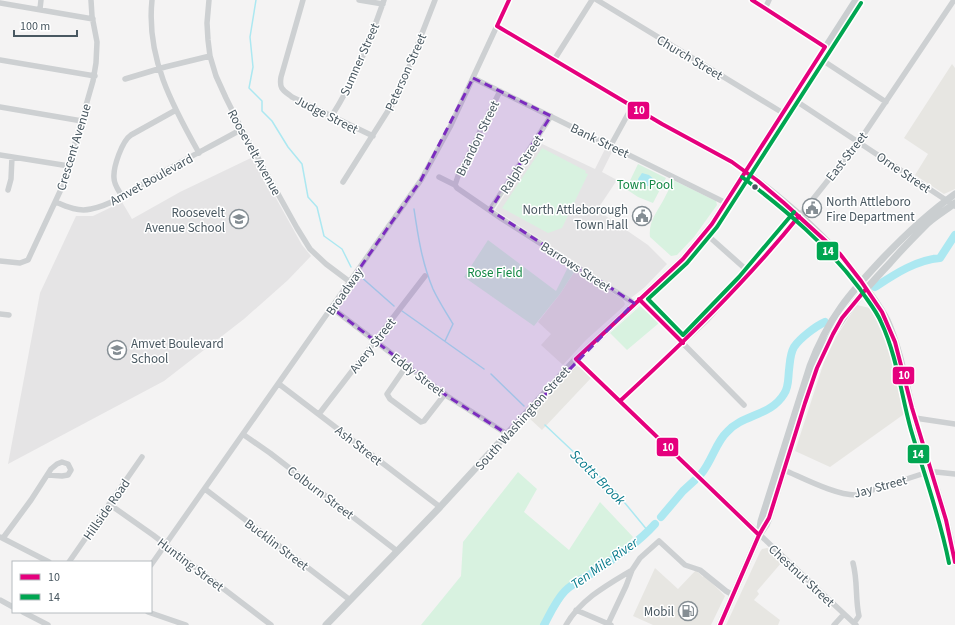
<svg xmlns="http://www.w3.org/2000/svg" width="955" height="625" font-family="'Source Sans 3',sans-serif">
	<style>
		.commercial { fill: #e7e6e2 }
		.education { fill: #e5e4e5 }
		.green { fill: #d8f2e0 }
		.water { fill: #ace8f1 }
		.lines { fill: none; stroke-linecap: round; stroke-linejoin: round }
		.stream { stroke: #ace8f1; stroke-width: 1.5 }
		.river { stroke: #ace8f1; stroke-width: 8 }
		.minor { stroke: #cdd0d2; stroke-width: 5.5 }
		.major { stroke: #caced0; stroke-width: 7 }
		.bus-1-casing { stroke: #fff; stroke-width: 7 }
		.bus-2-casing { stroke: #fff; stroke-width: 7 }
		.bus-1 { stroke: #e5007d; stroke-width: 4 }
		.bus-2 { stroke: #00a651; stroke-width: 4 }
		.marked { fill: #7b2cbf; fill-opacity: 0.2; stroke: #7b2cbf; stroke-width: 3; stroke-dasharray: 8 5; stroke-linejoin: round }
		.bus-dot { fill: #495861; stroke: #fff; stroke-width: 1.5 }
		.labels { text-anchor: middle; stroke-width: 3; stroke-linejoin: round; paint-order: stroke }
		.street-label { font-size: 13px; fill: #495861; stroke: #fff }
		.park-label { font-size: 13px; fill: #148845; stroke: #fff }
		.poi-label { font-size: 13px; fill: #495861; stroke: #fff; text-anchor: end }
		.water-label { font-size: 14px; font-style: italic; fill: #0a7c8d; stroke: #fff }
		.line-badge { stroke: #fff; stroke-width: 1.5 }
		.badge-label { font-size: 11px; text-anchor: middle; font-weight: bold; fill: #fff }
	</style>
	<rect width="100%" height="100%" fill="#f4f3f3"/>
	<path class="commercial" d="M952,64l3,4v121l-11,5 -29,-19 13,-21 -24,-16z
		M576,269l47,31 2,4 -1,2 -38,34 -23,25 -22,-20 10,-11 -13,-12 22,-28z
		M857,305l17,4 10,20 7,17 16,66 -77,55 -35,-16 29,-89 12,-25z
		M576,366l4,1 11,11 -49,52 -13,-12z
		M767,548l3,1 12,13 -25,29 2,3 -5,6 26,20 -2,5h-52l34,-73 2,-3z
		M655,568l23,21 18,-19 7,7 1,-2 21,21 -14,29h-58l-20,-9z"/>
	<path class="education" d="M538,142l57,27 11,-22 7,3 -11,22 15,8 -20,30 51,35 19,19 -22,23 -14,11 -136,-88z
		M253,157l49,88 9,11 -23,24 -44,39 -80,62 -156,83 32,-171 36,-77h17l29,-14 10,17 48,-27z"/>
	<path class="green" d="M542,148l44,23 -1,2 3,1 -26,54 -14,5 -46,-25z
		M638,164l28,14 -13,25 -15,-6 -12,-8z
		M673,180l43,21 1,4 -23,32 -17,18 -6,1 -21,-19c-2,-17 9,-27 16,-42 3,-5 4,-10 7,-15z
		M488,240l68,51 13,-26 7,4 -16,25 -26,32 -70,-49z
		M640,306l19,17 -32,27 -17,-17z
		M518,472l19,17 -13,23 45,38 31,-48 33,35 -11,14 -26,21 -27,18 -23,35h-125l40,-49 2,-34z"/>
	<path class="water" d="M642,173l7,2 7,6 -2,5h-9l-6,-3 -1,-4z"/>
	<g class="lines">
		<path class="stream" d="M256,0l-6,37 3,30 -4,21 13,13v10l10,10 16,26 14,17 6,33 9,10 7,29 18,13 9,18
			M414,209c4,27 8,54 19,80 6,13 13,23 20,35l-8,17
			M360,276l34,30
			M402,311l82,58
			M491,374l33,32
			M545,425l70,66 33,40"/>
		<path class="river" d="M875,287c20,-13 41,-27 65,-29l15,-23
			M701,474c11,-13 15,-32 26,-42 16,-18 44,-16 57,-38 5,-7 4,-16 5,-24 1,-8 1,-16 5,-23 6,-9 22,-21 31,-25
			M661,517l22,-26 12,-11
			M544,625c6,-11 12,-25 21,-34 9,-9 19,-13 29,-19 21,-14 44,-29 61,-48"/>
		<path class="minor" d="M152,0c-6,57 20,105 47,153
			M209,0l-2,23 1,17 2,16 6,20 10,22 12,24 59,106 13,21 16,15 24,18
			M303,0l-22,77c-2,12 2,13 11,20l81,39
			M359,0l24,4
			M597,0l186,113
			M752,0l73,47
			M0,3l93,16
			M40,9l1,-9
			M765,9l4,-9
			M497,26l165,98 70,38 14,10
			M819,58l67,44
			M0,60l95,16
			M554,60l38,-60
			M473,78l253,125
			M125,79l40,-12 45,-11
			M793,99l162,107
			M0,107l82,14
			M331,117c24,-37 39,-77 53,-117
			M611,145l22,-40
			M0,155l69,11
			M439,177l16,8 2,3 45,31 132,84
			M343,182l55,-87 37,-95
			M455,185l3,-9 42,-85
			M8,190l3,-11 1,-22
			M122,196c-3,-5 -8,-11 -8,-18 -1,-11 8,-37 17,-43l45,-25
			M56,202c11,5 23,10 35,7 21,-4 42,-19 60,-30 30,-18 61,-33 91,-50
			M490,210l61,-94
			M705,233l45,40
			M0,261l20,2 8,-3 35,-75 30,-104 3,-18 1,-21 -5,-26 -1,-16
			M639,299l105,106
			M332,308l115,88 60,38
			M0,314l9,1
			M576,359l202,193 78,73
			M407,365l-20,29 3,5 31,23 3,-1 21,-27
			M279,384l161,123
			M620,401l87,-81 83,-92 70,-88 94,-140
			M319,414l106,-138
			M915,418l40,6
			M244,435l26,18 127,98
			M784,470c19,8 53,26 73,25l68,-22 11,-1 19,2
			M205,489l145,111
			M109,504l44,31 118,90
			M0,537l49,25
			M3,538l28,-38 20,-31 6,-5 5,-2 6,2 3,6 -3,5 -6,1 -14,-1
			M69,562l73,-105
			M853,563c5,19 2,35 6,53l-5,7
			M151,565l270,-385 29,-53 59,-127
			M0,600l13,7
			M576,610l35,15
			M23,612l25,13
			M148,612l38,13
			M608,624l18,-38 6,-16 8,-12 19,-17 26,24 15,5 26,21 7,4
			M566,625c15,-26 41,-40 66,-55
			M834,625l10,-11"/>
		<path class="major" d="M746,172c45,33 91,74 123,120 6,9 13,18 18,28 15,34 20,72 30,108 14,44 30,88 38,134
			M759,535l2,-14 49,-155c18,-48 40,-73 74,-109 22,-23 44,-44 71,-63
			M326,625l114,-118 136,-148 107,-100 29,-35 144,-224
			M720,625l39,-90 7,-10 3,-7 45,-145c18,-47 42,-74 76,-110 12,-14 25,-27 38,-40 8,-7 18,-13 27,-20"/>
		<defs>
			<path id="bus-1" d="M509,0l-12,26 165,98 70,38 26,19 26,22 56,51 21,27 21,31 13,30 17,66 34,112 9,42
				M752,0l73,47
				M639,299l44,44
				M576,359l107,-100 29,-35 113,-177
				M576,359l183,176
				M620,401c63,-58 125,-118 179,-185
				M720,625l39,-90 10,-17 36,-115 12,-35 16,-34 9,-16 24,-29"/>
			<path id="bus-2" d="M742,177c44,33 85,68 118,112 7,11 16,21 21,33 16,34 20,72 30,108 13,44 29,87 38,133
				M794,212l-55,65 -56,58 -35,-36 39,-36 30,-36 144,-224"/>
		</defs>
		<use href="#bus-1" class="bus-1-casing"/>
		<use href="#bus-2" class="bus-2-casing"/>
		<use href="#bus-1" class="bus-1"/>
		<use href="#bus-2" class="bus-2"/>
	</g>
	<path class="marked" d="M473,78l78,38 -61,94 144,93 -127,131 -60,-38 -115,-88 89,-128z"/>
	<defs>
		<symbol id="civic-ring" viewBox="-11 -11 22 22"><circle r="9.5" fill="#fff" stroke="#858e94" stroke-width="1.5"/><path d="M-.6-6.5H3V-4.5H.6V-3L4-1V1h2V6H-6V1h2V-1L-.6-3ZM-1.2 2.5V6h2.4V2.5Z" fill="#858e94"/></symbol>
		<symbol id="school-ring" viewBox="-11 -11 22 22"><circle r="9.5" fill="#fff" stroke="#858e94" stroke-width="1.5"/><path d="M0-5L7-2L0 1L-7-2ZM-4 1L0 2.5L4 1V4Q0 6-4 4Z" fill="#858e94"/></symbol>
		<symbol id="fuel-ring" viewBox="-11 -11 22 22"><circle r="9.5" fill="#fff" stroke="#858e94" stroke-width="1.5"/><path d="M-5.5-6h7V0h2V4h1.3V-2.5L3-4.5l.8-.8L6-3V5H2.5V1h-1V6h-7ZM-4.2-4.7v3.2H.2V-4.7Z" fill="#858e94"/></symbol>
	</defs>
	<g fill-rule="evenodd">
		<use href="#civic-ring" x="801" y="197" width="22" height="22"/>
		<use href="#civic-ring" x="631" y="205" width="22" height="22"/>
		<use href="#school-ring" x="228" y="208" width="22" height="22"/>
		<use href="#school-ring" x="106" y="339" width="22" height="22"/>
		<use href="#fuel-ring" x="677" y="600" width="22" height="22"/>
	</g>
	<circle class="bus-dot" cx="755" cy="187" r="3.5"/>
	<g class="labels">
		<g class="street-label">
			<text transform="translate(690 57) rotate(31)" y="5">Church Street</text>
			<text transform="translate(359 59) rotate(-66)" y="5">Sumner Street</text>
			<text transform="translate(405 72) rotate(-66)" y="5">Peterson Street</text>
			<text transform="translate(327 114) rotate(27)" y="5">Judge Street</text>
			<text transform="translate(477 138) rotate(-64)" y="5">Brandon Street</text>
			<text transform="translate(600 140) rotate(26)" y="5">Bank Street</text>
			<text transform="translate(73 147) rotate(-73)" y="5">Crescent Avenue</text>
			<text transform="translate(255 152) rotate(61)" y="5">Roosevelt Avenue</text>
			<text transform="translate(846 156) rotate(-52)" y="5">East Street</text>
			<text transform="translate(521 164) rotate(-57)" y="5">Ralph Street</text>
			<text transform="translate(904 172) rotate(34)" y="5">Orne Street</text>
			<text transform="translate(151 179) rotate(-29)" y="5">Amvet Boulevard</text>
			<text transform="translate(576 266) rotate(33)" y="5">Barrows Street</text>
			<text transform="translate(344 291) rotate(-55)" y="5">Broadway</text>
			<text transform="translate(372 345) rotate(-52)" y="5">Avery Street</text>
			<text transform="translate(418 374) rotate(37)" y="5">Eddy Street</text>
			<text transform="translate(522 418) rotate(-48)" y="5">South Washington Street</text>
			<text transform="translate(359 445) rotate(38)" y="5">Ash Street</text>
			<text transform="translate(880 486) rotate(-15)" y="5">Jay Street</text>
			<text transform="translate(321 492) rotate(37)" y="5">Colburn Street</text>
			<text transform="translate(106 509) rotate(-55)" y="5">Hillside Road</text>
			<text transform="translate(277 544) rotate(37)" y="5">Bucklin Street</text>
			<text transform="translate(191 564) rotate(37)" y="5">Hunting Street</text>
			<text transform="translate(802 575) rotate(43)" y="5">Chestnut Street</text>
		</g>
		<g class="park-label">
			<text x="645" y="189">Town Pool</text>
			<text x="495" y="277">Rose Field</text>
		</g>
		<g class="poi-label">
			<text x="826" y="206" text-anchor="start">North Attleboro<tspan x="826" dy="15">Fire Department</tspan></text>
			<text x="628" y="214">North Attleborough<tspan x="628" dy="15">Town Hall</tspan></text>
			<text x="225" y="217">Roosevelt<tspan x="225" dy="15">Avenue School</tspan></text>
			<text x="131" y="348" text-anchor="start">Amvet Boulevard<tspan x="131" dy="15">School</tspan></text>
			<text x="674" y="616">Mobil</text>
		</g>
		<g class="water-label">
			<text transform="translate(598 477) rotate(45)" y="5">Scotts Brook</text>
			<text transform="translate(604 563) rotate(-35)" y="5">Ten Mile River</text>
		</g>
	</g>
	<g class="line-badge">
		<rect x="627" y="101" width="23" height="19" rx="4" fill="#e5007d"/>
		<rect x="816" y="241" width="23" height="20" rx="4" fill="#00a651"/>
		<rect x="892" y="366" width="23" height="19" rx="4" fill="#e5007d"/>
		<rect x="656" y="437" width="23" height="20" rx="4" fill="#e5007d"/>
		<rect x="907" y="444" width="23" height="20" rx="4" fill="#00a651"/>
	</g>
	<g class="badge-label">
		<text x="639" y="114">10</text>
		<text x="828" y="255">14</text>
		<text x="904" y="379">10</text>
		<text x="668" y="451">10</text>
		<text x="918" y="458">14</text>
	</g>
	<rect x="12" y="561" width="140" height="52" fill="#ffffff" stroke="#b6bcc0"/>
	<rect x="20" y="574" width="20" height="6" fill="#e5007d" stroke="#b6bcc0"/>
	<text x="48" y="581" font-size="12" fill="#495861">10</text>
	<rect x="20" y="594" width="20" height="6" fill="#00a651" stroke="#b6bcc0"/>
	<text x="48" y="601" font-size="12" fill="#495861">14</text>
	<path d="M14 30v6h63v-6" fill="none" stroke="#495861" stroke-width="2"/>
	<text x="20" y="30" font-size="12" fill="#495861" stroke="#ffffff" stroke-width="3" paint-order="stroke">100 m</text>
</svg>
